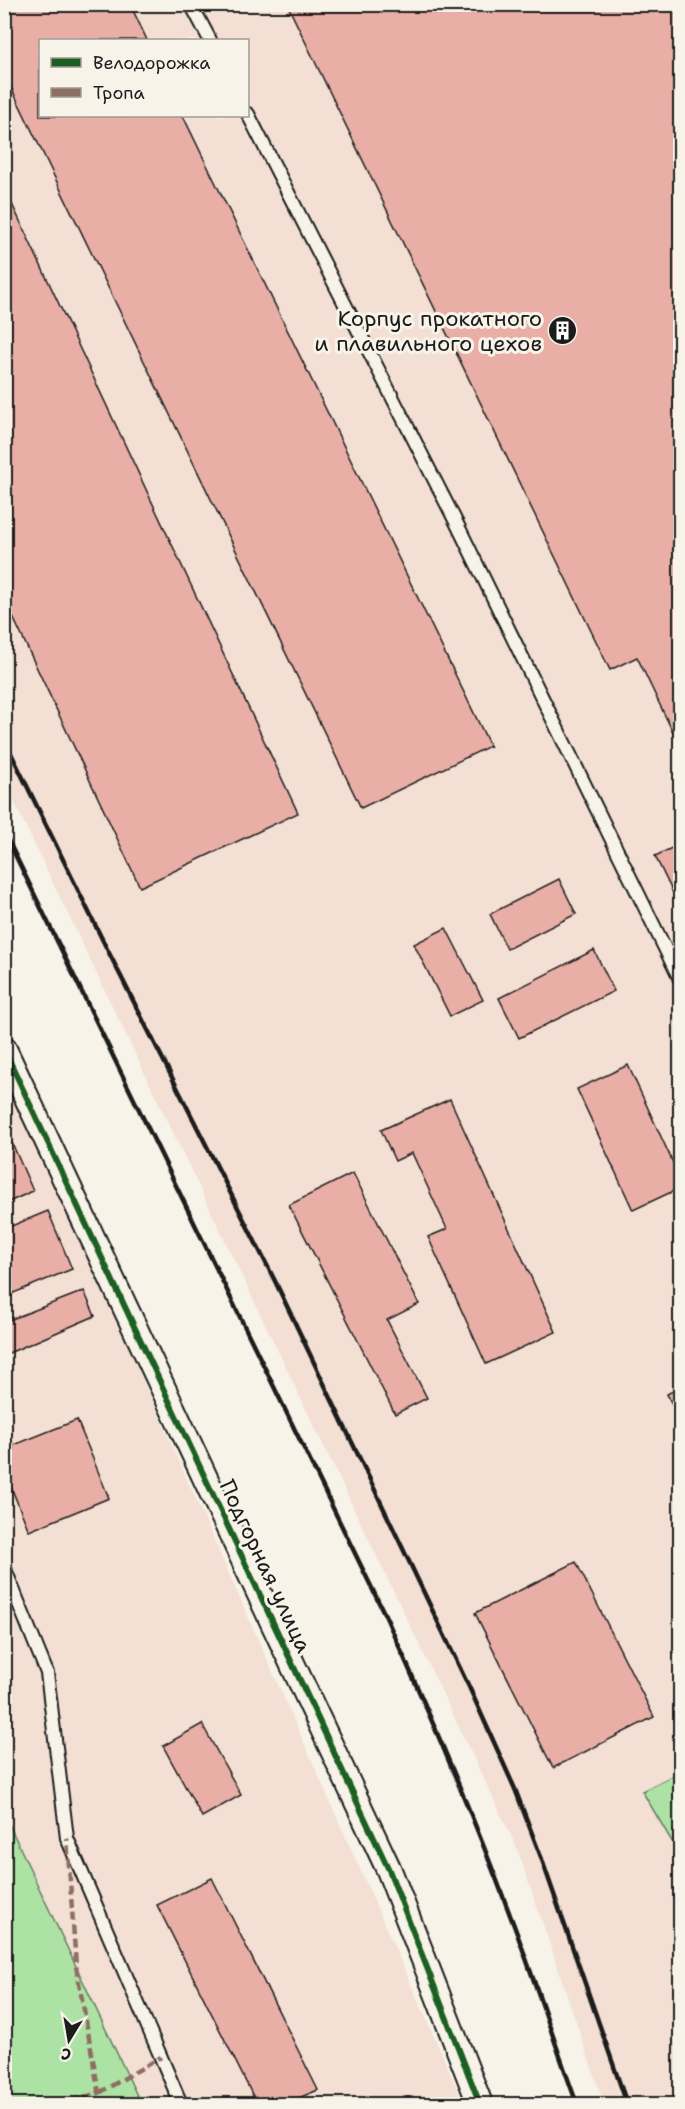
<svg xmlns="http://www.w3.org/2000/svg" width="685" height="2109" font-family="'Shantell Sans',sans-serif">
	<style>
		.built { fill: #f3dfd4; fill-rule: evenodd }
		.green { fill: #ade2a5; stroke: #647f60; stroke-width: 1.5 }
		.building { fill: #e9afa7; stroke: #1c1c1c; stroke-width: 1.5 }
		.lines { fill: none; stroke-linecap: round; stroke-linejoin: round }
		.service-casing { stroke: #1c1c1c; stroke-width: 16 }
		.minor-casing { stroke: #1c1c1c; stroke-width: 28 }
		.service { stroke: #f7f3e8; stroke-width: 12 }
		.minor { stroke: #f7f3e8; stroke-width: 24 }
		.rail { stroke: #1c1c1c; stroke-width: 4.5 }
		.quiet { stroke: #8d6e63; stroke-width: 4.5; stroke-dasharray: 9 4.5; stroke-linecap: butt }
		.cycleway-casing { stroke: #f7f3e8; stroke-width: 10 }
		.cycleway { stroke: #1b5e20; stroke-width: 6 }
		.labels { text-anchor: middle; stroke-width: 6; stroke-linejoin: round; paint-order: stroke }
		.poi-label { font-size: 22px; fill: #1c1c1c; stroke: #f7f3e8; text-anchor: end }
		.street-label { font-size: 22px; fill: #1c1c1c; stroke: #f7f3e8 }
	</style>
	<rect width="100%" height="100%" fill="#f7f3e8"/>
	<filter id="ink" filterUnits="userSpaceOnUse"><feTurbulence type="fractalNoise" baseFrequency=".0167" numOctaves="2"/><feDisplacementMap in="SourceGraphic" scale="12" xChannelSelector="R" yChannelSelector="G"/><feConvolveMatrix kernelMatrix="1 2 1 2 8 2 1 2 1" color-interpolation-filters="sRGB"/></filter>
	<g filter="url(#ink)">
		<path class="built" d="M5,5h675v2099h-76l-87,-256 -512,-1065zM40,40h208v76h-208z
			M4,1066l460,1038h-323l-136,-288z"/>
		<path class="green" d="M680,1772v83l-38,-64z
			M5,1816l136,288h-136z"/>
		<path class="building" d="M4,4h126l17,36h-107v76h143l307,630 -129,62 -357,-735z
			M287,4h393v743l-43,-90 -27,13z
			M4,187l294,626 -158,74 -136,-289z
			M680,844v63l-25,-51z
			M559,879l17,35 -69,35 -17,-35z
			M446,928l37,72 -33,16 -36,-72z
			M594,950l20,41 -95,47 -20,-40z
			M628,1065l52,113v10l-47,22 -56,-121z
			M450,1099l106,233 -70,32 -58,-127 19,-8 -35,-76 -17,8 -14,-31z
			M12,1143l21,48 -29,13v-58z
			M353,1173l66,131 -32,16 40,78 -32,16 -106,-209z
			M48,1211l24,58 -68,28v-68z
			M84,1291l11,25 -91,39v-33z
			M680,1387v35l-13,-28z
			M77,1420l32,78 -80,33 -25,-61v-21z
			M576,1562l78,155 -101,51 -78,-155z
			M202,1724l39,71 -39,22 -39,-71z
			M212,1878l106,212 -34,14h-27l-100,-199z"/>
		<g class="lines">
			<defs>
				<path id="service" d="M191,4l19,36
					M248,114l209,410 223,455
					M4,1567l43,106 20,165 114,266"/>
				<path id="minor" d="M4,1049l385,821 91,234"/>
			</defs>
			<use href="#service" class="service-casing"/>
			<use href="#minor" class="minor-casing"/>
			<use href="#service" class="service"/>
			<use href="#minor" class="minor"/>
			<path class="rail" d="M4,739l102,208 168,332 196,410 45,100 26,68 86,247
				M4,832l381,783c45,99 87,198 125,300 24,62 44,127 67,189"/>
			<path class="quiet" d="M99,2093l62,-36
				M58,2104l41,-11 -23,-127 -9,-128"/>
			<defs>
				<path id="cycleway" d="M4,1049l385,821 91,234"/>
			</defs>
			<use href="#cycleway" class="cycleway-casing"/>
			<use href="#cycleway" class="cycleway"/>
		</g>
	</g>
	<defs>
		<symbol id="building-disc" viewBox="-11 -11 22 22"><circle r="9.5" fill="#1c1c1c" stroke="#f7f3e8"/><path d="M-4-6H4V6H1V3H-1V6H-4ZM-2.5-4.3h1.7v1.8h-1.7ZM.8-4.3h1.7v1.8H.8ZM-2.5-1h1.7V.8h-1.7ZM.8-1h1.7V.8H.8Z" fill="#fff"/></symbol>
	</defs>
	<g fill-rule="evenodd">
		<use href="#building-disc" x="546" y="314" width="33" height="33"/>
	</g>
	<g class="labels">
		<g class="poi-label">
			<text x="542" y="326">Корпус прокатного<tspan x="542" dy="25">и плавильного цехов</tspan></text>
		</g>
		<g class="street-label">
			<text transform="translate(266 1566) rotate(65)" y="8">Подгорная улица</text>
		</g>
	</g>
	<rect width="685" height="2109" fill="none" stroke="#f7f3e8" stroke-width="24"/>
	<rect x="12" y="12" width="661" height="2085" fill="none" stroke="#1c1c1c" stroke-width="2" filter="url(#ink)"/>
	<rect x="39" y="39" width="210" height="78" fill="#f7f3e8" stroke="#9f9d96" stroke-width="1.5"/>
	<rect x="51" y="58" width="30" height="9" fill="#1b5e20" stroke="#9f9d96" stroke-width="1.5"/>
	<text x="93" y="69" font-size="18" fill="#1c1c1c">Велодорожка</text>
	<rect x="51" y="88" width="30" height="9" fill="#8d6e63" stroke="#9f9d96" stroke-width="1.5"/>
	<text x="93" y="99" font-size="18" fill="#1c1c1c">Тропа</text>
	<g transform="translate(69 2040) rotate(191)" stroke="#f7f3e8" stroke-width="4.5" paint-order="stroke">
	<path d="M0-4.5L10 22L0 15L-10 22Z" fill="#1c1c1c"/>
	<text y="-9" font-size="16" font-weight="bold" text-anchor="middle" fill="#1c1c1c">С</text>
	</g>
</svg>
